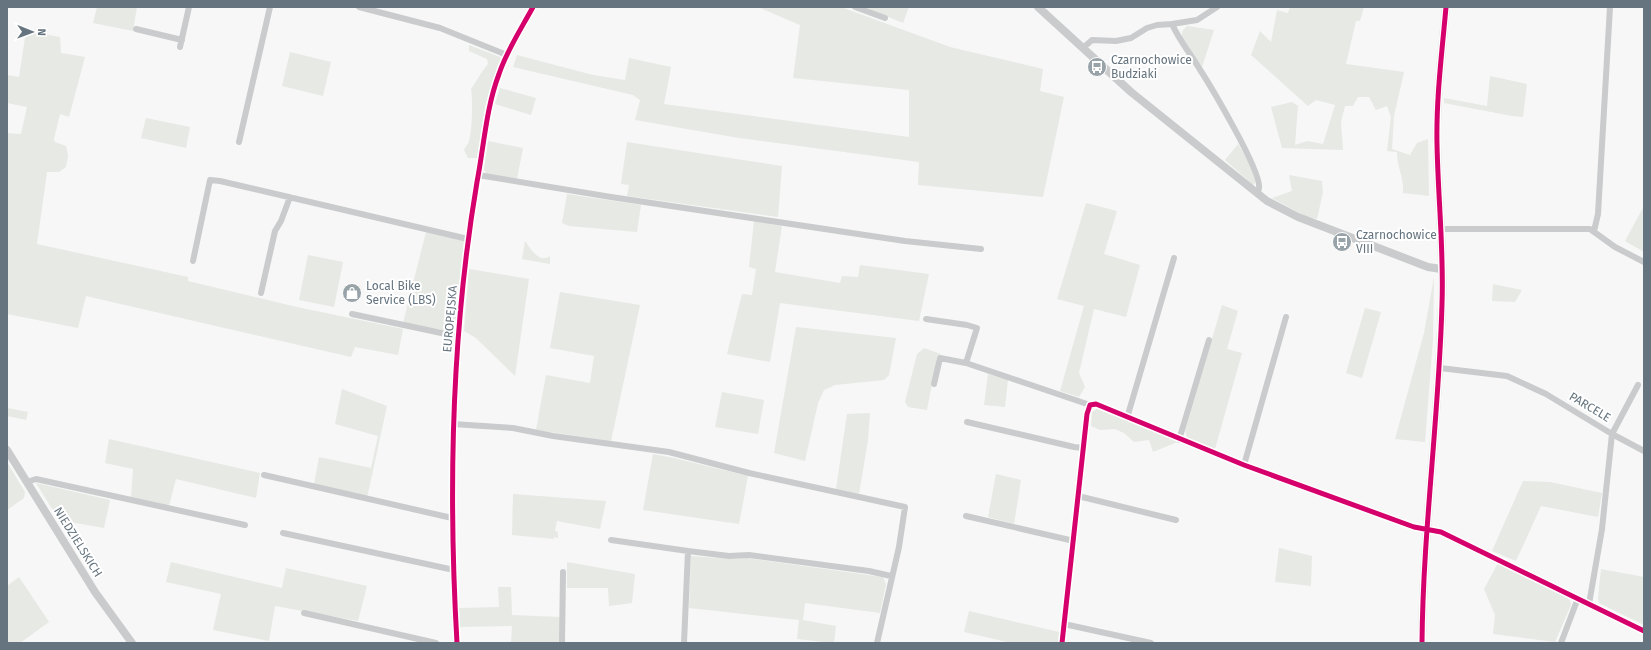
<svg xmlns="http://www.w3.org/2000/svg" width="1651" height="650" font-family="'Fira Sans',sans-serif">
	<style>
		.green { fill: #e6e9e4 }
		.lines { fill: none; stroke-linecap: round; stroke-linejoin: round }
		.minor { stroke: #cacbcc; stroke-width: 6 }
		.tertiary { stroke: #cacbcc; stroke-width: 8 }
		.cycleway-casing { stroke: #fff; stroke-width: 8 }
		.cycleway { stroke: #d6006c; stroke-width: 5 }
		.labels { text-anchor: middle; stroke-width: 4; stroke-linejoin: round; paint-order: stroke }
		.poi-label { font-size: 12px; fill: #65747f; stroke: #fff; text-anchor: start }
		.street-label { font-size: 12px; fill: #65747f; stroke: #fff }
	</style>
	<rect width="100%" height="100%" fill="#f7f7f7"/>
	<path class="green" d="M97,7h40l-4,24 -40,-8z
		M758,7h83l109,40 93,22 -3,22 24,6 -21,100 -125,-12 1,-23 -180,-24 -104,-18 5,-20 -7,-5 -120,-28 4,-12 76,20 32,5 4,-22 42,9 -7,37 245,33v-47l-116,-12 7,-53z
		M864,7h45l-6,16z
		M1290,7h74l-4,14h-4l-10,43 58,8 -10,44 -2,33 18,6 7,-12 11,-4 1,57 -26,-3c1,-17 -6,-25 -6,-41l-10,-1 4,-34 -4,-11 -11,4 -7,-13h-11l-5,9h-8l-4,16 2,28 -61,-2 -11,-41 21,-5 6,4 -3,39 12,-4 16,3 12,-39 -19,-5 -8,6 -57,-51 9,-24 11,11 6,-32 11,3z
		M1187,26l27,4 -12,37 -21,-30 2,-7z
		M26,31l34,6 1,16 24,4 -16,60 -9,-3 -6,25 1,3 11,4 2,10 -2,11 -7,5h-12l-10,72 151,33v4l109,26 106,22 -5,26 -43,-8 -4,10 -265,-61 -8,32 -71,-14v-181l14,1 6,-27 -20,-4v-28l12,2z
		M469,45l31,12 1,2 -15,44 -9,55h-9l-4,-8c1,-3 4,-6 5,-9 3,-9 4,-42 2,-52 6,-8 10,-17 17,-25l-1,-5 -18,-8z
		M290,52l41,10 -8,34 -41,-10z
		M1490,76l37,8 -4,33 -11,-1 -68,-13v-5l43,8z
		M500,88l36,10 -5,17 -36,-11z
		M146,118l44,9 -4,21 -45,-10z
		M488,141l35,7 -6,31 -31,-5 -2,-5z
		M627,142l155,24 -4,51 -151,-21 2,-11 -8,-1z
		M1238,144l13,21 5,17 -3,3 -28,-25z
		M1289,175l33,6 1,11 -6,27 -10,-2 -35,-19 20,-7z
		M567,194l74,11 -4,27 -68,-6 -7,-3z
		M1086,203l31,8 -13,43 36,11 -14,52 -32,-8 -15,64 6,14 -6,10 -19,-6 24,-85 -27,-7z
		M1644,206v46l-19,-11z
		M754,221l28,5 -7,46 65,11 2,-7 16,1 2,-12 69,9 -10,47 -139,-18 -10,59 -43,-8 15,-60 10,1 4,-26 -7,-2z
		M426,232l38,8 -9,91 -2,1 -50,-9z
		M525,241c6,8 14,23 25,15v8l-28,-5z
		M308,255l35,7 -9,45 -35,-7z
		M469,269l60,10 -14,97 -39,-38 -12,-7z
		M1434,277l-1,62 -8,103 -30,-3 29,-106z
		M1493,284l29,6 -7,12 -23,-1z
		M560,292l80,13 -29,136 -75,-11 10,-55 44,8 4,-27 -44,-8z
		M1222,305l16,6 -11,38 15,4 -27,96 -27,-9 -3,-9z
		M1365,308l16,4 -19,66 -16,-5z
		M796,327l100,11 -7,37 -5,5 -49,5 -11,5 -6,13 -13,58 -31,-8z
		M924,348l17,6 -4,2 -1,6 -9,48 -19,-3 -3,-5 12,-48z
		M988,374l20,6 -3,27 -21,-2z
		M342,389l45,17 -20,92 -53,-14 5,-27 52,11 7,-32 -43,-12z
		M722,392l42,8 -6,34 -43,-7z
		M7,408l21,4 -2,8 -19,-4z
		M1097,409l83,32 -27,11 -4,-12 -15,2 -10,-9 -9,-4 -15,1 -9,-4 1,-14z
		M870,413l-2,27 -9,54 -23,-5 11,-75z
		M109,439l151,34 -4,25 -80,-19 -7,27 -38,-9 2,-28 -28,-6z
		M653,454l21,4 74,18 -9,48 -96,-14z
		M7,462l18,30 -1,6 -17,12z
		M996,474l25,6 -7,44 -26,-7z
		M1523,481l27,1 52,11 -4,24 -57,-11 -25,55 -24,-10z
		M36,483l74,17 -6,28 -45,-8z
		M513,494l93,7 -6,28 -43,-8 -2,10 3,1v6l-4,-1v2l-42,-4z
		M1279,548l33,8 -1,30 -36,-4z
		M691,556l40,3 15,-1 137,19 3,7 -6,29 -75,-10 -2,17 33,6 -2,17 -37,-4 2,-19 -110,-12z
		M171,562l111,26 4,-20 81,18 -9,35 -83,-15 -6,35 -56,-11 8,-36 -55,-12z
		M567,562l68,12 -3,29 -23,3 -1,-18h-41z
		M1498,563l67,32 5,5 1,5 -16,37 -62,-8 2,-19 -11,-26z
		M1601,569l43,8v48l-45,-22 -1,-5z
		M19,577l30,45 -29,21h-13v-57z
		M498,587h13l1,28 48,2v26h-49l1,-17 -52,1 -1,-19 40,-1z
		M969,611l90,21 -1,11h-47l-47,-11z"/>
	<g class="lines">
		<path class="minor" d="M359,7l81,21 67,27
			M855,7l30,11
			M1172,24l25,-4 20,-13
			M136,29l46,11
			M180,47l9,-40
			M1083,48l9,-8 24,1 15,-3 16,-10 10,-3 15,-1c7,16 18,29 27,44 11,17 63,104 60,120 0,1 -2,4 -3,5
			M239,142l31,-135
			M478,175l133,22 294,44 76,8
			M1441,229h149l25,18 29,15
			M1594,231l4,-17 12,-207
			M193,261l17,-81 10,1 248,58
			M261,293l14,-62 6,-10 9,-24
			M352,314l94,20 12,1
			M926,319l41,6 10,3 -11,35
			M1440,368l67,8 39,18 66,40 -10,95 -13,75
			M934,384l6,-26 26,5 124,42
			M1638,385l-26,49 32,17
			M1127,418l47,-160
			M967,422l107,25 9,1
			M453,424l60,4 40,8 116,16 80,21 156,34 -6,40 -22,96
			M1179,440l30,-100
			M1244,465l42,-148
			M264,475l188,43
			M27,482l9,-3 209,46
			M1078,496l98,24
			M966,516l108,25
			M283,533l171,37
			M611,540l77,11 -4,92
			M688,551l41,5 20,-1 120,16 22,5
			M304,613l132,30
			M1064,624l87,19
			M457,643c-9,-155 -6,-308 20,-461 7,-36 9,-74 22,-108 8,-24 22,-45 34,-67
			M562,643l1,-71
			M1062,643l25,-229 3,-9 6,-1 148,61 170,62 27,5 203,99
			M1561,643l17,-45"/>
		<path class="tertiary" d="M1038,7l93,85 136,109 31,16 130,50 13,2
			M7,450l88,142 37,51
			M1422,643c1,-113 17,-226 20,-339 2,-53 -4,-106 -5,-160 -1,-46 5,-91 9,-137"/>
		<defs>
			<path id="cycleway" d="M457,643c-9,-155 -6,-308 20,-461 7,-36 9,-74 22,-108 8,-24 22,-45 34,-67
				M1062,643l25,-229 3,-9 6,-1 148,61 170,62 27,5 203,99
				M1422,643c1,-113 17,-226 20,-339 2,-53 -4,-106 -5,-160 -1,-46 5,-91 9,-137"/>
		</defs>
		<use href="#cycleway" class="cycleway-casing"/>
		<use href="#cycleway" class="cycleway"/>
	</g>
	<defs>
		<symbol id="bus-disc" viewBox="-11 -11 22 22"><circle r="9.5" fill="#98a2a9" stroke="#fff"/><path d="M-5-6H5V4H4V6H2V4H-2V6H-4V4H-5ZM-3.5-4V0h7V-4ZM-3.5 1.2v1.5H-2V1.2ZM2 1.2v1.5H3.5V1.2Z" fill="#fff"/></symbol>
		<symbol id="shop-disc" viewBox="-11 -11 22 22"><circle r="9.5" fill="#98a2a9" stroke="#fff"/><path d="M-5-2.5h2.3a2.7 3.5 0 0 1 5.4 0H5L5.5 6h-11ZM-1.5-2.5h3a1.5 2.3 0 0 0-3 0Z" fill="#fff"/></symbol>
	</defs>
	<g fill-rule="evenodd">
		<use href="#bus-disc" x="1086" y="56" width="22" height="22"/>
		<use href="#bus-disc" x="1331" y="231" width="22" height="22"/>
		<use href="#shop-disc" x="341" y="282" width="22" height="22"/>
	</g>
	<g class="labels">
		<g class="poi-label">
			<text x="1111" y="64">Czarnochowice<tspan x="1111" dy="14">Budziaki</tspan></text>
			<text x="1356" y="239">Czarnochowice<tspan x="1356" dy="14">VIII</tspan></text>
			<text x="366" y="290">Local Bike<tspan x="366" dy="14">Service (LBS)</tspan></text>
		</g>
		<g class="street-label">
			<text transform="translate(450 319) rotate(-85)" y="4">EUROPEJSKA</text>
			<text transform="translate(1590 407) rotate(31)" y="4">PARCELE</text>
			<text transform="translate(78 542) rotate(58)" y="4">NIEDZIELSKICH</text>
		</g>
	</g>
	<rect width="1651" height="650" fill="none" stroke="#65747f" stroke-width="16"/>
	<g transform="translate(32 32) rotate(91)" stroke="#ffffff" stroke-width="3" paint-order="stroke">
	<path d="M0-3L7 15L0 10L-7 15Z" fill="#65747f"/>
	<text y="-6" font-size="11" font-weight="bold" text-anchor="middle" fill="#65747f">N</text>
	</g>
</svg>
